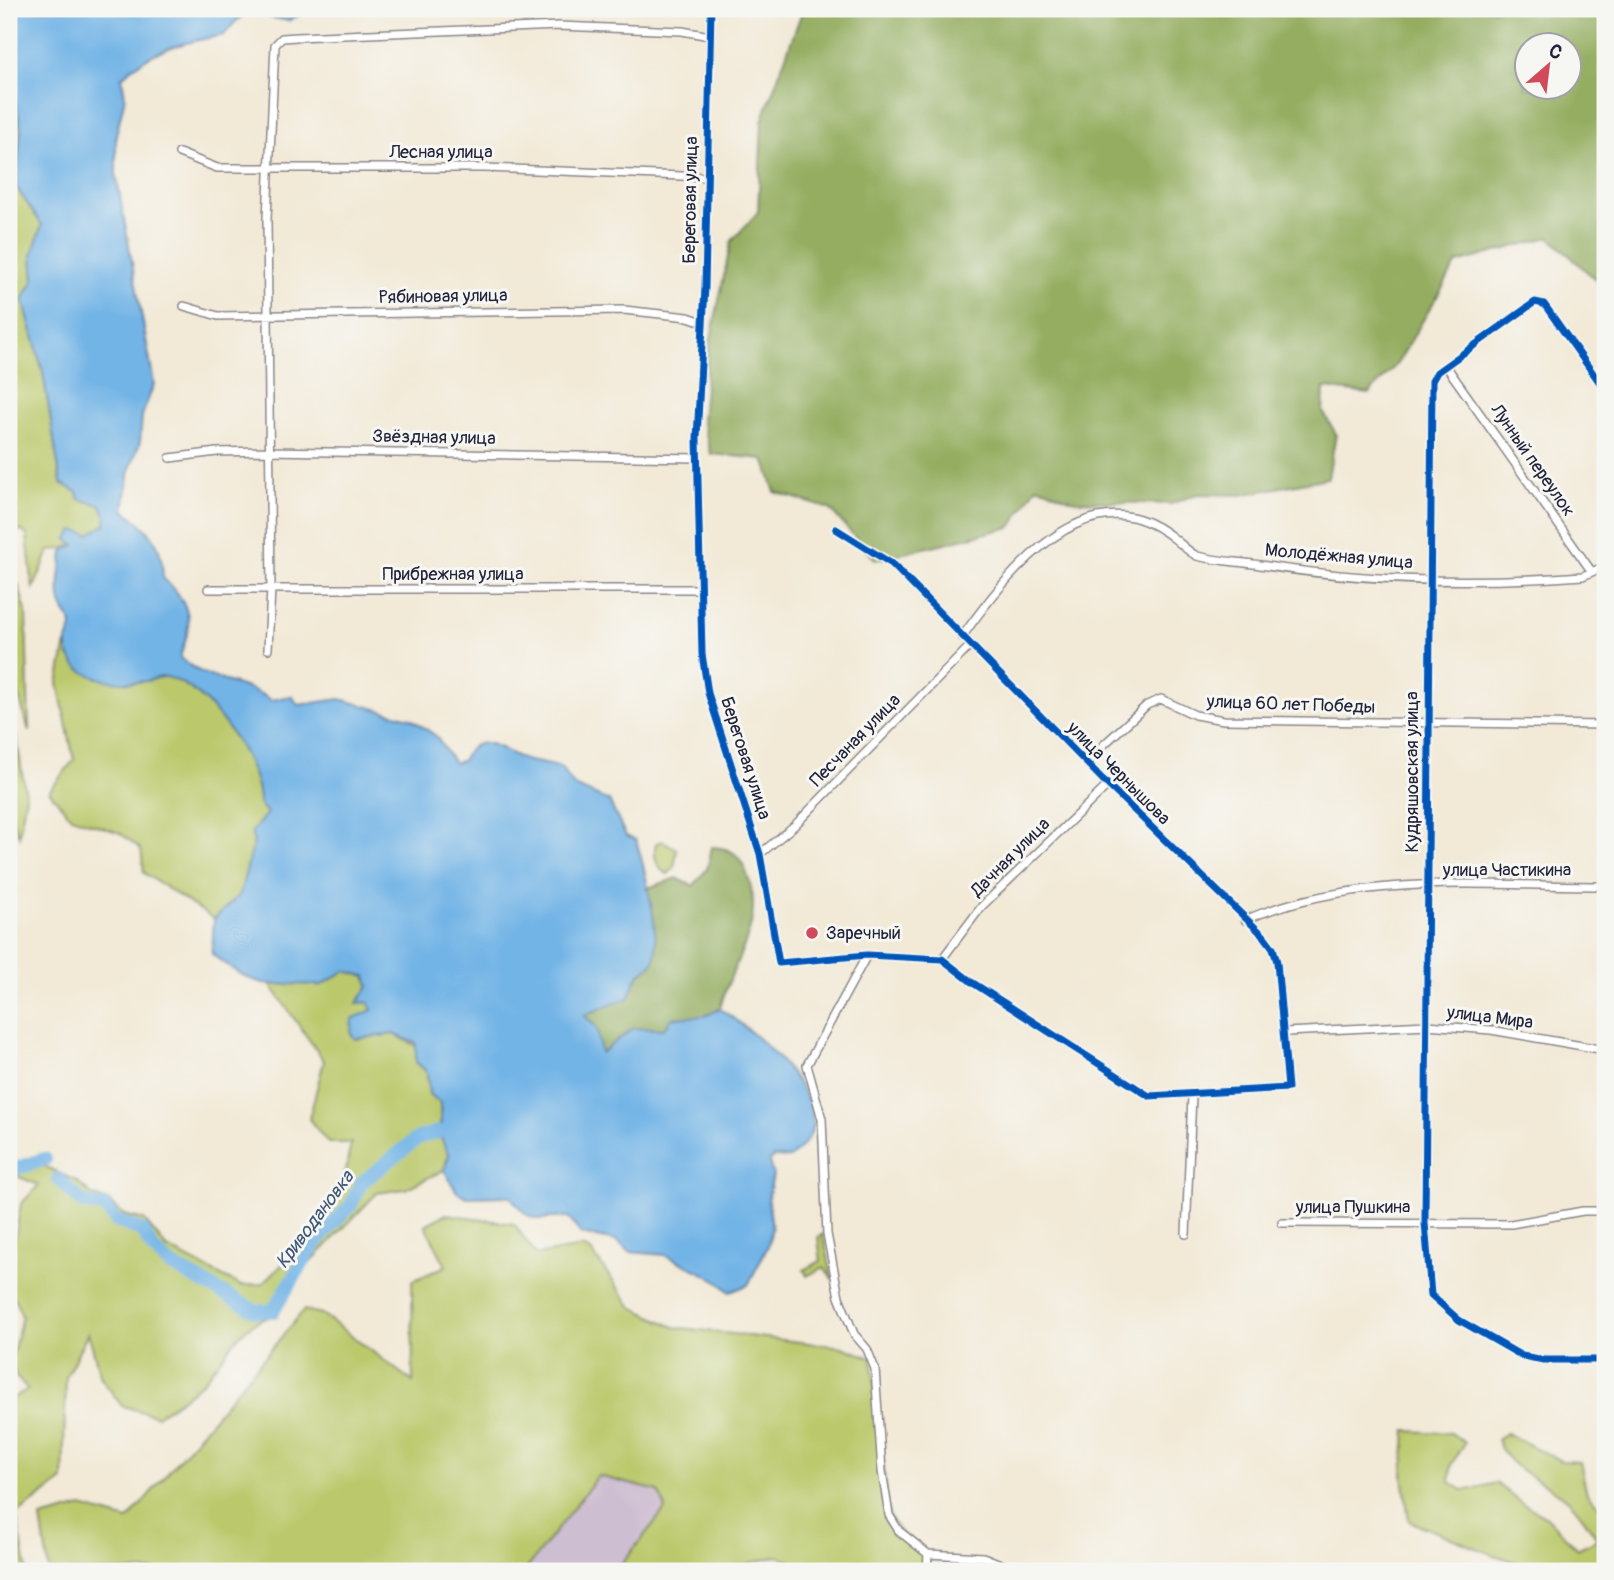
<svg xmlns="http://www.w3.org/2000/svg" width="1614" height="1580" font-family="Pangolin,sans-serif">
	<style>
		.industrial { fill: #cebed1 }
		.green { fill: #bbc96c; stroke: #6e7654; stroke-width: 2 }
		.forest { fill: #94ad60; stroke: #5b684e; stroke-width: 2; fill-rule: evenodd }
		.water { fill: #72b4e6; stroke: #4a6b90; stroke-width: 2 }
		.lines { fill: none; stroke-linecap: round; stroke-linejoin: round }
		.river { stroke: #72b4e6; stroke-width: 14 }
		.minor-casing { stroke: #8a8688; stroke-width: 10 }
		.minor { stroke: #fff; stroke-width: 7 }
		.cycleway-casing { stroke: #f6f6f2; stroke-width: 11 }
		.cycleway { stroke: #0057b8; stroke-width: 7 }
		.poi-dot { fill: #d1495b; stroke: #f6f6f2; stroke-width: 2.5 }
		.labels { text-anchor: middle; stroke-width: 6; stroke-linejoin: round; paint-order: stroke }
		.street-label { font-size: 18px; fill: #22223b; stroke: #f6f6f2 }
		.poi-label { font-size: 18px; fill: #22223b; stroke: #f6f6f2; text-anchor: start }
		.water-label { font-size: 19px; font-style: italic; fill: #3e5577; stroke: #f6f6f2 }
	</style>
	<rect width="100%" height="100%" fill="#f6f6f2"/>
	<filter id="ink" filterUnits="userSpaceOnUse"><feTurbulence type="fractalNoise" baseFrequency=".0143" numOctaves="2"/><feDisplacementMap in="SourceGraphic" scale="14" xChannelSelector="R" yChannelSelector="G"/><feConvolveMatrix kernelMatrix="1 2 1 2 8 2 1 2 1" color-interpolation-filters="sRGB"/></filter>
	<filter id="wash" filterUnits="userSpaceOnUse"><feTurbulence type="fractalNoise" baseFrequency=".00686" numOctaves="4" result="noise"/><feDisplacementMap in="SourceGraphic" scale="28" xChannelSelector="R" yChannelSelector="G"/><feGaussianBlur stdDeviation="1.57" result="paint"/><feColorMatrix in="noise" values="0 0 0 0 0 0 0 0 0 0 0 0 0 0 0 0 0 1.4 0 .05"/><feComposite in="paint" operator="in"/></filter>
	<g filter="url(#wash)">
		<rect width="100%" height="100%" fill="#f2e9d6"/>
		<path class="industrial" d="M598,1476l60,15 8,17 -45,57 8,6h-104z"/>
		<path class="green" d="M9,84l4,5 8,40 -5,58 26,38 -10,30 2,25 -11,19 20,73 18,111 16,9 2,7 22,6 5,11 -1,9c-20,12 -33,24 -56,26l-16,39 -6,-55 -6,-5 -12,5z
			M9,580l9,4 8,27 3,120 -20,-69z
			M66,643l3,13c23,8 48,21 72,25 9,1 18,-6 27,-4 39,10 93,86 91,126l8,10 -1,5 -7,5 -19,71 -26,25 -70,-46 -3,-24 -21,-16 -49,-16 -22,-26 25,-31 -16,-76z
			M9,696l17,99 -7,41 -10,-24z
			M663,841l14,8 -3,19 -6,6c-12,-4 -15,-19 -12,-31z
			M345,971l21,5 3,10 -11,17 11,-1 3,8 -21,24 4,5 39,-5 24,13 -2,15 11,10 2,22 11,9 1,36c10,11 7,18 3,31l-39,19 -28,4 -75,78 -25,45c-35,2 -51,39 -72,63 -13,14 -32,25 -48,37l-35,-10 -21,-28 -13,-46 -22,45 -3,103 -47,35 11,56h-12l-6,-53v-118l19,-11 -12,-12 -5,-16 11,-45 -10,-23 -2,-26 11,-63 18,-19 -30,-12v-3l21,-11 48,23 12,12 20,8 14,13 20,5 23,28 74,38 21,-2 47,-45 35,-60 7,-36h-23l-19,-24 15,-58 -54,-77 34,-1 16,3z
			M446,1214l68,10 22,31 46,-8 9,4 41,56 42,20 168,20 30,11 17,157 10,16 29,23 -1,17h-114l-35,-15 -31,8 -6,7h-112l-8,-6 45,-57 -8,-17 -60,-15 -73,95h-476l-8,-53 41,-11 46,13 176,-210 18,4 91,68 -1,-101 34,-15 -21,-41z
			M823,1234l10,46 -9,-13 -17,9 -3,-6 17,-9 -3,-24z
			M1406,1431l45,2 14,10 -14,22 -1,17 14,9 32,-8 25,20 26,14 30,32 21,-10c-9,-12 -19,-30 -31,-40 -24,-20 -59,-27 -70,-59l9,-7 55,28 19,1 7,32 18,18v59h-60l-51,-16 -85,-34 -6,-45z"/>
		<path class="forest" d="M803,9h802v279l-56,-51 -92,26 -60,101 -28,30 -45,-6 -1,24 13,22 -8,44 -87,17 -44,-1 -26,10 -96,-3 -38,-15 -26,41 -136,33 -45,-51 -55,-17 -11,-33 -53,-5 -9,-34 6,-67 23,-111 27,-30 4,-91zM1526,46h42v42h-42z
			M712,847c21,1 28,8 35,27 20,53 -15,84 -27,135l-15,7 -33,2 -8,11 -30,-1 -33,25 -18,-38 46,-17 9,-22 14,-11 1,-47 -6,-25 3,-6 27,-9 16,8 14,-17z"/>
		<path class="water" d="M9,9h302l-23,12 -40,-9 -13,10 -11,13c-38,7 -74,14 -102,42l3,20 -9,38v39l38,210 -12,32 -2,26 -10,27 -6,41c28,22 38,31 39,68 30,29 30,43 17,79 25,26 63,23 91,43l20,-4 8,9 41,-6 70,19 26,18 18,27 8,-2c16,-33 38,-12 60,-2 12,4 27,5 39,8l13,19 35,15 17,35 10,4c7,22 27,103 17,123 -4,6 -12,8 -16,14 -4,6 -6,14 -8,21l-45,17 13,13 4,25 33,-25 30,1 8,-11 33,-2 15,-7c30,18 111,88 89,128 -5,8 -13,15 -19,21l-16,-1 -5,5 4,13 -5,24 4,28 -4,19 -20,39 -18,7 -15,-13 -49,-24 -36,-3 -13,-11 -36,-7 -13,-17c-34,2 -36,8 -58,-21l-43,1 -10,-5 -13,-22 5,-15 -11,-23 3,-9 -1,-20 -11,-9 -2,-22 -11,-10v-19l-22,-9 -39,5 -4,-5 1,-15 20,-9 -3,-8 -12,1 12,-17 -3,-10 -21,-5 -25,15c-17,-4 -33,0 -50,-2 -22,-2 -41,-17 -58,-30l2,-35 26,-25 14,-52 -3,-9 16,-20 -8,-10c2,-38 -53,-119 -93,-126 -6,-1 -14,3 -20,4 -28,4 -75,-1 -79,-34 -2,-8 4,-13 5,-20 0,-10 -9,-15 -11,-24 -4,-16 1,-35 2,-52l12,-6 -8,-5 7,-10 15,4 16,-9 1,-9 -5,-11 -22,-6 -2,-7 -16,-9 -18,-111 -20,-73 11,-19 -2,-25 10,-30 -26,-38 5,-58 -8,-40 -4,-5z"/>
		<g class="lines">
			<path class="river" d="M9,1171l36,-12
				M58,1179l25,24 22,4 11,14 27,10 9,17 17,16 87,47h17l42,-68 36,-38 10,-22 57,-45 20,-6"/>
		</g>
	</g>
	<g filter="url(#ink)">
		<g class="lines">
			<defs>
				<path id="minor" d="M711,9l-6,278 -8,151 5,216 6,39 52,161 19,109 88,-8 75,4 31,24 176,113 139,-8 -11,-126 -4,-14 -9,-12 -156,-151 -216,-221 -56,-35
					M179,153l38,15h268l221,9
					M184,306l34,10 406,-6 64,7 15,5
					M1446,366l146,206
					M1605,390l-61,-86 -9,-2 -98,70 -5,9 -7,842 6,72 28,25 63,36 22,4h61
					M170,458l47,-6 50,-1 430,7
					M208,589h491
					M962,637c30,-43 81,-109 136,-120 31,-6 55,4 78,23 6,5 14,13 21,16 20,5 43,6 63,9 106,17 216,19 323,11l22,-10
					M268,649l3,-60 -4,-370 8,-174 7,-7 15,-1 262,-11 123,5 28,5
					M1086,761l61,-56 14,-6 34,16 29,5 381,5
					M760,854l35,-29 175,-179
					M1245,920c110,-48 242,-34 360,-34
					M867,955l-60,110 15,54 5,115 12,63 15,37 13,15 8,20 7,102 7,44 10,16 29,23 -1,17
					M942,959l40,-53 126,-121
					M1286,1032l141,-7 64,5 114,20
					M1282,1223l229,1 72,-13h22
					M1186,1234l6,-138
					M928,1554l55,3 35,14"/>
			</defs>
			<use href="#minor" class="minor-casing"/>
			<use href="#minor" class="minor"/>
			<defs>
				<path id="cycleway" d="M711,9l-6,278 -8,151 5,216 6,39 52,161 19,109 88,-8 75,4 31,24 176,113 139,-8 -11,-126 -4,-14 -9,-12 -156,-151 -216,-221 -56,-35
					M1605,390l-61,-86 -9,-2 -98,70 -5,9 -7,842 6,72 28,25 63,36 22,4h61"/>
			</defs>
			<use href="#cycleway" class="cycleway-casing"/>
			<use href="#cycleway" class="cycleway"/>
		</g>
	</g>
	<circle class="poi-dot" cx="812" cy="933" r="7"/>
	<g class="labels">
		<g class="street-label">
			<text x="441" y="158">Лесная улица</text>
			<text transform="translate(690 200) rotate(-89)" y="6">Береговая улица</text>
			<text transform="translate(443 296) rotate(-1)" y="6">Рябиновая улица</text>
			<text transform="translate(434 437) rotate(1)" y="6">Звёздная улица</text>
			<text transform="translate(1533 460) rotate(55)" y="6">Лунный переулок</text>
			<text transform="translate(1339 556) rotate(5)" y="6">Молодёжная улица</text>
			<text x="453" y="580">Прибрежная улица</text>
			<text transform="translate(1291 704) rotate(2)" y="6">улица 60 лет Победы</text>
			<text transform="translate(855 740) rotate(-46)" y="6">Песчаная улица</text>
			<text transform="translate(746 758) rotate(72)" y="6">Береговая улица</text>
			<text transform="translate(1412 772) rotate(-90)" y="6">Кудряшовская улица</text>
			<text transform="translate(1119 773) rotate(45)" y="6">улица Чернышова</text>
			<text transform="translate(1010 857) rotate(-45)" y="6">Дачная улица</text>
			<text x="1507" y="876">улица Частикина</text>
			<text transform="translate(1490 1017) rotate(7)" y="6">улица Мира</text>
			<text x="1353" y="1213">улица Пушкина</text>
		</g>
		<g class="poi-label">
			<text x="826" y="939">Заречный</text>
		</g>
		<g class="water-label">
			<text transform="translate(314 1219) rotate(-53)" y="7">Криводановка</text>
		</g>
	</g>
	<rect width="1614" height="1580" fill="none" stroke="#f6f6f2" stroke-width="35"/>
	<g transform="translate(1548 66) rotate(28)"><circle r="33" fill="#f6f6f2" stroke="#a1a1a9" stroke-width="2"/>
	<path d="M0-5L12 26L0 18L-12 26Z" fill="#d1495b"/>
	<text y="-10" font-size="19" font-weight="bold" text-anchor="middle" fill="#22223b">С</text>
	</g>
</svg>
